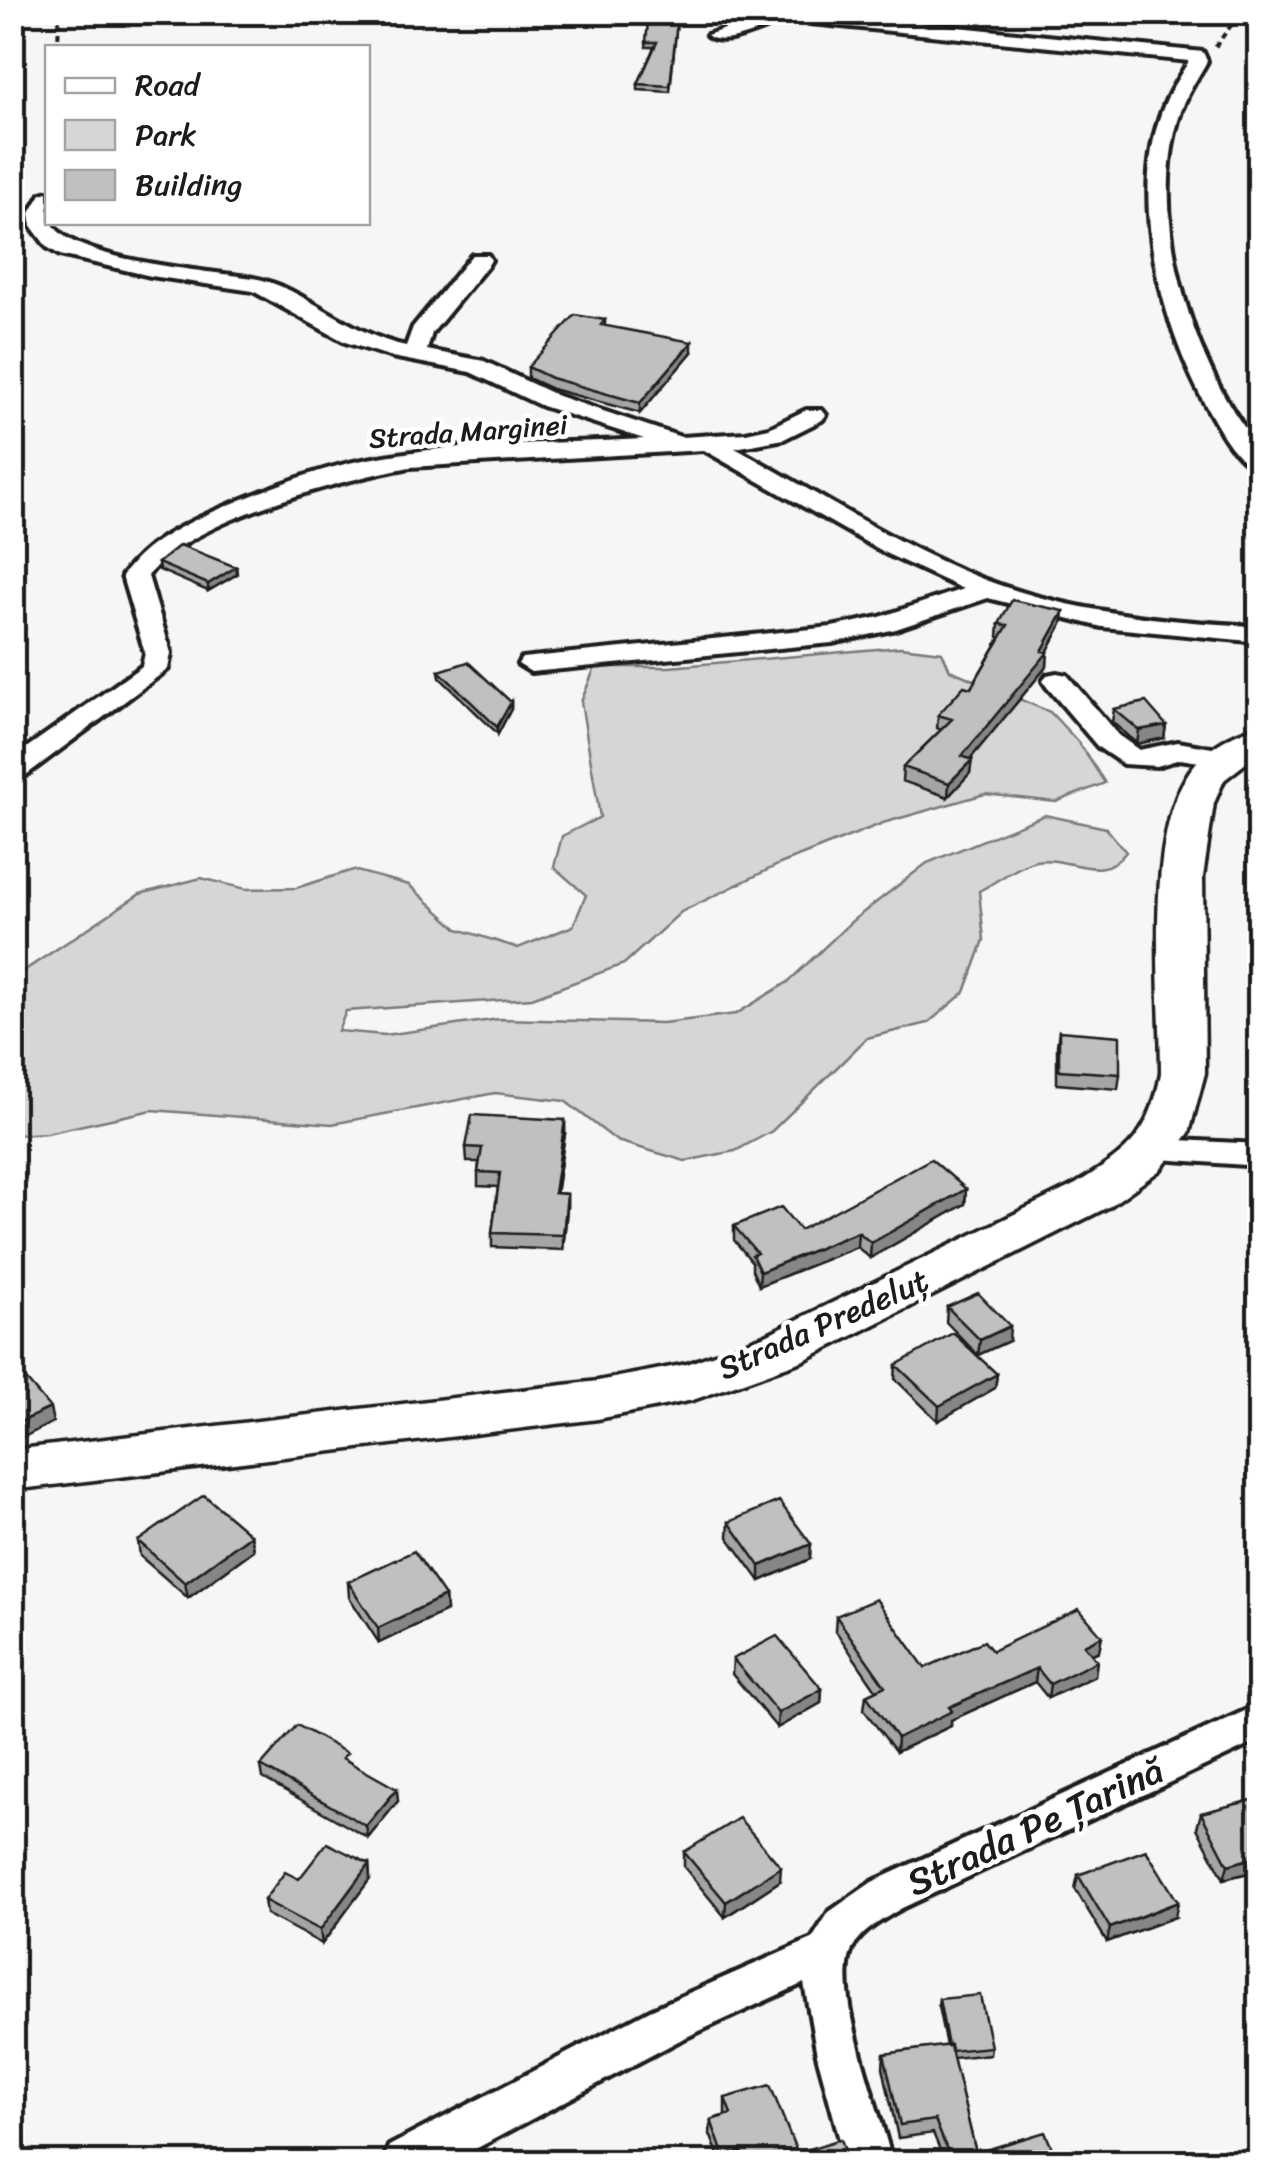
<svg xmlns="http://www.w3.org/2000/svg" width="1272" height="2175" font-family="Sriracha,sans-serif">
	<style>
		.green { fill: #d6d6d6; stroke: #797979; stroke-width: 2.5 }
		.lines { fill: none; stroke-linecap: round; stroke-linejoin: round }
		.street-casing { stroke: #1c1c1c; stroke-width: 8 }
		.secondary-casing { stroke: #1c1c1c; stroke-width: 7 }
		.path { stroke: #1c1c1c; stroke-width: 4; stroke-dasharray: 6 5; stroke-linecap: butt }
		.street { fill: #fff; fill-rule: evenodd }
		.secondary { fill: #fff; fill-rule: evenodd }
		.wall { fill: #a5a5a5; stroke: #1c1c1c; stroke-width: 2.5 }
		.shaded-wall { fill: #868686; stroke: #1c1c1c; stroke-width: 2.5 }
		.building { fill: #c0c0c0; stroke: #1c1c1c; stroke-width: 2.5 }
		.labels { text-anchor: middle; stroke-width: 9; stroke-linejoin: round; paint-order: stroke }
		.far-street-label { font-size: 28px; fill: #1c1c1c; stroke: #fff }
		.street-label { font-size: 32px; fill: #1c1c1c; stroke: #fff }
		.near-street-label { font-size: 38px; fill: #1c1c1c; stroke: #fff }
	</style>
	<rect width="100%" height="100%" fill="#f6f6f6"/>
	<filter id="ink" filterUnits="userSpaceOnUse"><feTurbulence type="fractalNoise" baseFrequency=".01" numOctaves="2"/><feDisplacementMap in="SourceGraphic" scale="20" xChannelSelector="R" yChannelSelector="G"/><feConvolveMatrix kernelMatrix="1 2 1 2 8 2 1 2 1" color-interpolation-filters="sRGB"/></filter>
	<g filter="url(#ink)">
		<path class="green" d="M900,647l42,5 8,18 100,42 29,31 26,40 -49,19 -71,-8 -102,29 -103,41 -99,48 -57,52 -92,34 -186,13 -8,20 47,4 114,-16 164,4 73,-9 52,-32 64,-61 75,-58 118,-48 61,13 20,24c-25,33 -58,3 -90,9 -18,4 -41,22 -57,30l5,49 -19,52 -37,31 -61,15 -95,93 -37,20 -50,10 -68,-20 -52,-40 -70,-8 -163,31 -180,-14 -105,23 -34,2v-157l127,-84 61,-16 45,11 50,-1 57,-18 56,15 49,44 60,19 55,-22 13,-31 -32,-28 8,-31 38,-19 -19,-115 14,-35h74z"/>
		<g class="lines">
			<defs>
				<path id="street" d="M812,12l391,40 4,9c-7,13 -16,26 -22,40 -43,102 5,266 75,346v23c-21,-5 -40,-39 -50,-57 -48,-84 -85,-219 -44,-312 6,-14 15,-27 23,-40l-397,-40c-25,1 -64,30 -85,14l64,-22z
					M48,192v30h4c15,39 159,49 201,56 47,7 97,57 153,68l7,-19 59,-72h16l3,5 -3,5 -56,68 -5,17 57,11 74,35 123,41 65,-4 23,-5 37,-18h16l4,5 -4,5 -38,19 -49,9c81,44 159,96 245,130 89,34 185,44 280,48v16l-158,-15 -114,-29 -92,31 -64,14 -301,29 -13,-8 4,-6 310,-31 48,-10 83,-28 -78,-36 -181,-103 -294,17c-65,12 -224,53 -262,109l23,77 -3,16 -146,109 -10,2v-22l130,-92 3,-13 -23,-77c23,-33 57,-49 93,-65 48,-21 101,-42 153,-52 89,-17 185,-15 276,-20l-102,-33 -72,-34 -78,-15 -47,-15 -92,-51 -102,-15 -91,-21 -13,-8 -15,-20 -2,-14 11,-19z
					M1057,673l10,2 51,60 21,15 39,-8 57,10 4,6 -14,8 -45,-7 -23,7 -34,-2 -25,-17 -51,-60 -4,-6 4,-6z
					M1157,1139l103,5v22l-115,-8 -5,-8 5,-8z
					M1260,1704v36l-358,168c-18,11 -46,25 -52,47 -14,47 31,157 42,207h-46l-29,-107 -13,-72 -122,56 -231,123h-68l6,-16 261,-136 162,-71 17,-27 43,-30z"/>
				<path id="secondary" d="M1260,726v26l-36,28 -10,23 -11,74 2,196 -16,60 -29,37 -50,36 -308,155 -109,39 -95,19 -586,71v-40l586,-69 89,-17 79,-29 310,-151c52,-32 74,-49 85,-111 0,-81 -16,-226 25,-296 15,-26 45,-44 74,-51z"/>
			</defs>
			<use href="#street" class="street-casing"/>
			<use href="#secondary" class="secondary-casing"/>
			<path class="path" d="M1215,47l26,-35
				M58,48l1,-36"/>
			<use href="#street" class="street"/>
			<use href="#secondary" class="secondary"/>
		</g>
		<path class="wall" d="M649,12h29l-8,80 -32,-2v-6l16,-37h-8z
			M605,320v6l87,26 -52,61 -88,-24 -24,-11v-11z
			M158,563l78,4 1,7 -29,17 -49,-21z
			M1064,611l-2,13 -15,28v14l-77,93v14l-22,24 -46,-16 1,-14 38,-37 -4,-2 1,-13 33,-27 29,-50 -2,-1 1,-13z
			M439,671l72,31v7l-13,25 -58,-56z
			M1114,709l52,16 -2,13 -27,6 -25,-22z
			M1059,1031l61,43 -2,15 -61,-5v-39z
			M565,1120v14l-9,59 11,1v14l-4,42 -71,-3v-14l6,-46 -20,-1v-14l1,-10h-12l-1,-15z
			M966,1189l-1,15 -95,54 -13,-11 -98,39 -7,-16v-8l-18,-22v-14l66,4z
			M947,1307l62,34 -31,14 -32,-33z
			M896,1365l101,9 -2,14 -57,33 -43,-42z
			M729,1522l81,37 -50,22 -32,-44z
			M251,1535l3,15 -66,48 -48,-42 -2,-15z
			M348,1582l97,14 1,15 -67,32 -30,-46z
			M836,1616l89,52 67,-17h107l-7,3 3,22 -47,22 -13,-16 -84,38v6l-55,26 -32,-42 2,-15 10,-5 -41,-60z
			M733,1659l89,30 -1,14 -44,25 -45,-54z
			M348,1761l50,40 -30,37 -105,-60 -2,-12z
			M1260,1798v72l-36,9 -27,-51 4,-15z
			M684,1852l96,29 -55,36 -41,-50z
			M369,1864l1,15 -48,65 -56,-30 -2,-14 35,-21z
			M1078,1875l97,42 -68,25 -32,-53z
			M939,1999l52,48 -1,7 -37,4 23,95 82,9h-113l-12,-29 -35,5 -15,-71 1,-13 62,-8 -8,-40z
			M725,2098l71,52 -1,12h-74l-11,-28 1,-14 14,-5z"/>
		<path class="shaded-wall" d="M692,342v10l-52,61v-10z
			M236,567l1,7 -29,17v-7z
			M1064,611l-2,13 -17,32 3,-4 -1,14 -86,104 1,-14 80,-105z
			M511,702v7l-13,25 -1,-7z
			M1166,725l-2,13 -27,6 2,-14z
			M972,760l-2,13 -22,24 1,-14z
			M565,1120v14l-11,74v-15z
			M966,1189l-1,15 -95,54 1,-15z
			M567,1194v14l-4,42v-15z
			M858,1232l-1,15 -98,39 1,-14z
			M1010,1326l-1,15 -31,14 2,-15z
			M997,1374l-2,14 -57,33 1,-15z
			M50,1408l3,14 -41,21v-17z
			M251,1535l3,15 -66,48 -3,-15z
			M811,1544l-1,15 -50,22v-15z
			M445,1596l1,15 -67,32 -1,-15z
			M1102,1636l-3,15 -18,8 3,-14z
			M1097,1661l-2,15 -47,22 2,-14z
			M1037,1668l-2,14 -84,38v6l-55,26 1,-14 52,-31z
			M822,1689l-1,14 -44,25 1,-15z
			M397,1789l1,12 -30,37 -2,-12z
			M1260,1856v14l-36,9 4,-14z
			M369,1864l1,15 -48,65 -2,-14z
			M781,1867l-1,14 -55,36 1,-15z
			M1178,1902l-3,15 -68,25 3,-14z
			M796,2150l-1,12h-39z
			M742,2151l-1,11h-17v-5z"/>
		<path class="building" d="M649,12h29l-8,74 -32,-2 19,-42h-11z
			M575,315l30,5 -4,5 91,17 -52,61 -89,-25 -23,-11z
			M180,545l56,22 -28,17 -50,-21z
			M1012,600l52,11 -22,40 6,1 -86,104 10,4 -23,23 -46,-16 49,-48 -14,-4 26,-29 7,2 37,-63 -9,-1z
			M468,662l43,40 -14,25 -58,-56z
			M1146,702l20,23 -27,5 -25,-21z
			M1059,1031l61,5v38l-61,-4z
			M472,1115l93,5 -11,73 13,1 -4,41 -71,-2 8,-60 -22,-1 4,-24 -16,-1z
			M931,1159l35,30 -95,54 -13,-11 -98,40 -8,-17 5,-2 -23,-27 47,-19 19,23z
			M978,1293l32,33 -30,14 -33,-33z
			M953,1333l44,41 -58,32 -43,-41z
			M12,1363l38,45 -38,18z
			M204,1495l47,40 -66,48 -47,-42z
			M779,1501l32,43 -51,22 -31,-44z
			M414,1551l31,45 -67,32 -30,-46z
			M876,1599l49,69 59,-27 8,10 87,-42 23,27 -18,9 13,16 -47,23 -13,-16 -88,39 3,4 -55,27 -31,-43 19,-9 -49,-70z
			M777,1636l45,53 -44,24 -45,-54z
			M297,1725l50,28 -5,5 55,31 -31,37 -105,-60z
			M1260,1798v58l-32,9 -27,-52z
			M739,1818l42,49 -55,35 -42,-50z
			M327,1843l42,21 -49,66 -56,-30 21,-28 14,7z
			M1146,1850l32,52 -68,26 -32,-53z
			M980,1995l11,52 -40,4 -1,-6 -2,1 -9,-47z
			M950,2045l26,108 69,-21 13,30h-106l-17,-42 -35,5 -16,-71z
			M770,2085l26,65 -40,12h-10l-4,-11 -18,6 -13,-37 20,-6 -6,-16z
			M841,2139l4,12 13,1 5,10h-60l-4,-10z"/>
	</g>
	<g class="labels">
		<g class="far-street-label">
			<text transform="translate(468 431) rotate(-4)" y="10">Strada Marginei</text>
		</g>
		<g class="street-label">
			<text transform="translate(823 1324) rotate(-24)" y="11">Strada Predeluț</text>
		</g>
		<g class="near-street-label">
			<text transform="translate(1035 1826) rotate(-25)" y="13">Strada Pe Țarină</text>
		</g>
	</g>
	<rect width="1272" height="2175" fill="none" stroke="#fff" stroke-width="50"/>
	<rect x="25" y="25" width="1222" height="2125" fill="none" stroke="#1c1c1c" stroke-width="4" filter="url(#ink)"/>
	<rect x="45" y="45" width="325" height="180" fill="#ffffff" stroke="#a4a4a4" stroke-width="2.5"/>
	<rect x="65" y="78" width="50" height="15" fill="#ffffff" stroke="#a4a4a4" stroke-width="2.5"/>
	<text x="135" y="95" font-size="30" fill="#1c1c1c">Road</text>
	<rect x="65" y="120" width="50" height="30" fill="#d6d6d6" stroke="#a4a4a4" stroke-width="2.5"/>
	<text x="135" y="145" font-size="30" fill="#1c1c1c">Park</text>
	<rect x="65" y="170" width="50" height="30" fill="#c0c0c0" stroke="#a4a4a4" stroke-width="2.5"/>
	<text x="135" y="195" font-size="30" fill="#1c1c1c">Building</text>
</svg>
